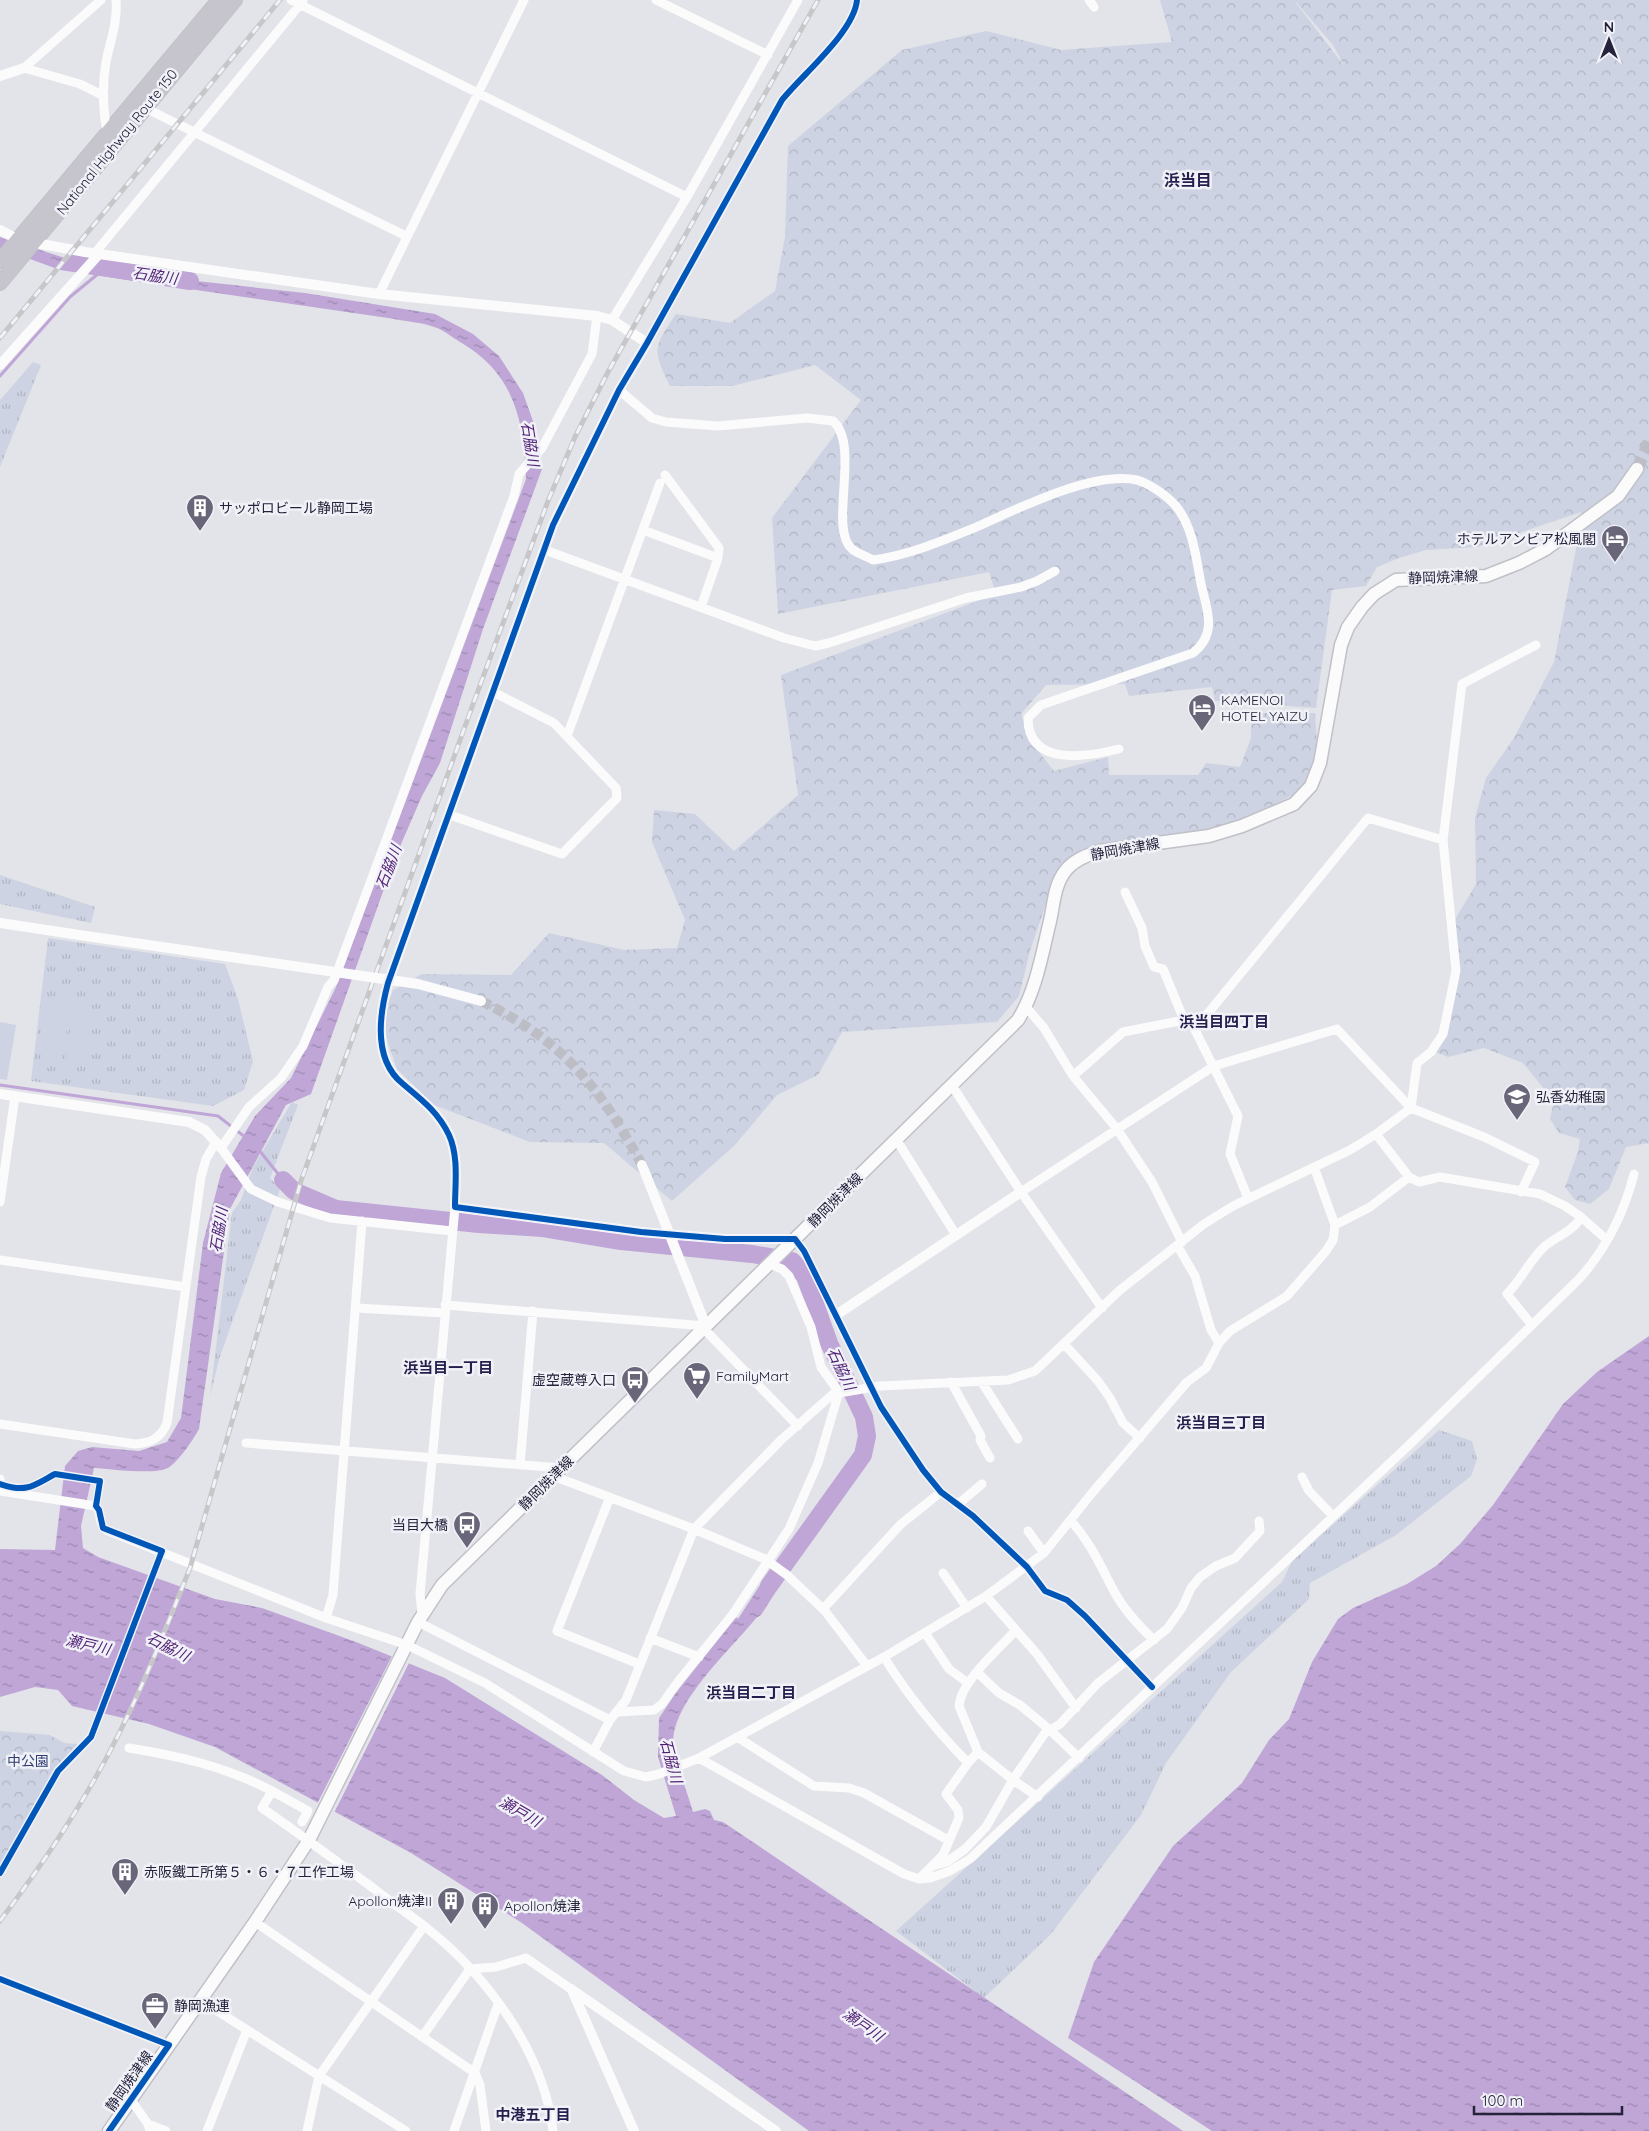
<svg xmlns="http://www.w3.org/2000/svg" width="1649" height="2131" font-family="Quicksand,'Noto Sans JP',sans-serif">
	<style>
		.grass { fill: url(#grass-tufts) }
		.forest { fill: url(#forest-crowns); fill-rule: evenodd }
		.garden { fill: #cdd3e2 }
		.water { fill: url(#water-ripples) }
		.pier { fill: #e3e4e9 }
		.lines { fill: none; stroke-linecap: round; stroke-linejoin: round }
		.stream { stroke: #bfa6d7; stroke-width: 3 }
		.river { stroke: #bfa6d7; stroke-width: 18 }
		.tertiary-tunnel { stroke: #bdbdc6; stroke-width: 10; stroke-dasharray: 10 5; stroke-linecap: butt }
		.secondary-tunnel { stroke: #bdbdc6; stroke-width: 12; stroke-dasharray: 12 6; stroke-linecap: butt }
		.secondary-casing { stroke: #c0c0c8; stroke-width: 15 }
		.trunk-casing { stroke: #c1c1c8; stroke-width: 16 }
		.minor { stroke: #fbfbfc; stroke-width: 9 }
		.tertiary { stroke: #fbfbfc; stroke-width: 10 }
		.secondary { stroke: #fbfbfc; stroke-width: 12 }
		.trunk { stroke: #c6c4cc; stroke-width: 14 }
		.rail-casing { stroke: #c7c7ca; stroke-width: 5 }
		.rail { stroke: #f1f2f8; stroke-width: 3; stroke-dasharray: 9; stroke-linecap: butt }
		.tertiary-bridge { stroke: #fbfbfc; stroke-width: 10 }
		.cycleway-casing { stroke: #f1f2f8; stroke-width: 9 }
		.cycleway { stroke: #0057b8; stroke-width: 6 }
		.labels { text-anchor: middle; stroke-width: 5; stroke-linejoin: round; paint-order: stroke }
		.street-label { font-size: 14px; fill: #25223b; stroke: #f1f2f8 }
		.poi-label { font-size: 14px; fill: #25223b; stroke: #f1f2f8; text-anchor: start }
		.park-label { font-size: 14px; fill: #2e3c71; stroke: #f1f2f8 }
		.water-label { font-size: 15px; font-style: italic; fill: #501e75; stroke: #f1f2f8 }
		.neighbourhood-label { font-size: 15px; font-weight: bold; fill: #261f4d; stroke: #f1f2f8 }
		.quarter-label { font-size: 16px; font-weight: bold; fill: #261f4d; stroke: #f1f2f8 }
	</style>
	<defs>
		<pattern id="grass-tufts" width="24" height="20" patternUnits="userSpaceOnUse" patternTransform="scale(1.25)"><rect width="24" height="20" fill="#cdd3e2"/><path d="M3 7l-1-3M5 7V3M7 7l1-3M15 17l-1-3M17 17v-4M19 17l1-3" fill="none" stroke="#b0b5c3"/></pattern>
		<pattern id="forest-crowns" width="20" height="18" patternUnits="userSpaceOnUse" patternTransform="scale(1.25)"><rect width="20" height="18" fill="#cdd3e2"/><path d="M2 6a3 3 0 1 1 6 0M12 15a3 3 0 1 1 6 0" fill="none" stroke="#b0b5c3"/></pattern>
		<pattern id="water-ripples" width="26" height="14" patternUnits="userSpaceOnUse" patternTransform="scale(1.25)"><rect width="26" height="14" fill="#bfa6d7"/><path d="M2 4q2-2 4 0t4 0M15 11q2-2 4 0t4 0" fill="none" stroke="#9b87b0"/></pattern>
	</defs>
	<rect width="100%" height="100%" fill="#e3e4e9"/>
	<path class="grass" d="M33,362l8,3 -41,102v-67z
		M0,875l95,32 -4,16 -91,-19z
		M48,938l177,26 13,35 15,62 -9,29 -31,16 -182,-25z
		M292,1102l6,3 -28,73 10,11 -61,170 -9,38 22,-184 9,-13 12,-33z
		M1439,1430l33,11 5,18 -6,17 -75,59 -86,48 -1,16 -78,73 -65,91 -25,52 -90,119 -67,64 -88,-67 386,-349 10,-21z"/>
	<path class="forest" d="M1160,0h489v1143l-23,4 -17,42 -19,15 -15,-4 -10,-13 13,-35 2,-13 -21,-6 -9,-14 4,-18 -31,-38 -39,-15 -36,9 -12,-5 16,-39 1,-90 23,-39 -1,-66 11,-40 28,-40 40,-76 24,-123 3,-27 -104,35 -51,3 -27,8 -22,9 -11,19 -34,4 -16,118 -101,-7 -3,-14 -83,9 -4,-12 -79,1 -25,29 11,29 22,28 54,-14 1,18h89l8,-12 34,4 11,-29v-25h64l3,42 -13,34 -70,35 -61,12 -92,13 -25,22 -27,80 -11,45 -22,26 -155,10 -24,43 -41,20 -42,50 -63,56 -68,-58 -74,-1 -96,-37 -37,-36 -9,-26 -5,-25 10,-28 29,-16 89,1 38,-42 75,17 53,-2 8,-28 -33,-78 2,-32 41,4 39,37 64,-56 -17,-120 215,-81 -7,-22 -211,42 -6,-96 89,-118 -46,-35 -83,21h-62c-18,-37 -17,-38 6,-72l54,9 45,-32 10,-54 3,-91 114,-96 84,-19 75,19 111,-8zM1296,2l37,43 12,22 -49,-64z
		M0,1731l50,4 14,8 13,1v3l-23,22 -54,97z"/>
	<path class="garden" d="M50,1001l21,3 -9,55 -21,-3z
		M74,1006l21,4 -9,55 -21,-4z
		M0,1022l16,3 -9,55 -7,-1z"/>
	<path class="water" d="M0,237l105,34 200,22 130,21 38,20 26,22 24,37 10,28 9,48 -59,160 -43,134 -18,33 -27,62 -84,236 -25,11 -56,104 -31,220c-6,11 -20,32 -31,39 -13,7 -58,1 -74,0l-13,58 2,22 15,9 117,42 47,9 94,34 89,36 157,97 32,25 30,18 12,-2 -18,-59 1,-39 16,-24 61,-77 2,2 33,-51 13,11 -23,36 -5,3c-25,32 -90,89 -82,131 4,21 13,42 19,63l12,-3 5,2 4,9 9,2 460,309h-374l-287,-208 -111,-70 -196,-106 -66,-23 -77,-18 -14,-16 -23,-3 -35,10v-148l55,1 10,-84 13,-15 14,-4 47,4 28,-9 14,-24 22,-175 18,-70 34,-57 36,-38 46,-93 189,-506c-2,-59 -12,-106 -66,-137 -8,-5 -15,-11 -23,-14 -15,-6 -34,-7 -49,-10l-328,-48 -60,-22z
		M1649,1336v795h-437l-144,-93 26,-76 79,-116 69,-63 27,-43 20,-21 23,-57 26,-43 15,-11 54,-24 29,-18 24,-22 33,-39 70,-101 34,-32z"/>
	<path class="pier" d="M393,1654l17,7 -77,154 -17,-9z"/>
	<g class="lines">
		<path class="stream" d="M0,376l70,-79 34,-28
			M0,1085l218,31 27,21
			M259,1150l24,30"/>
		<path class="river" d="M72,262l118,19
			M283,1180l11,11 42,18 143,15 64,4 78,13 131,13 40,7 13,15 24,67 35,74 3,19 -4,19 -94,131"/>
		<path class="tertiary-tunnel" d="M481,1001c81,39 119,86 161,164"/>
		<path class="secondary-tunnel" d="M1637,469l12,-27"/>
		<defs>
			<path id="secondary" d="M109,2131l146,-209 54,-82 109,-218 24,-37 576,-565c18,-29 24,-66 32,-99 4,-18 4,-36 16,-51 8,-10 21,-15 33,-19l110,-15 33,-10 52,-22 17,-18 9,-23 21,-118 7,-18 14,-20 12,-13 22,-14 90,-4 33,-13 27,-14 72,-53 19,-27"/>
			<path id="trunk" d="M0,261l219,-261
				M0,283l235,-283"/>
		</defs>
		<use href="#secondary" class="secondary-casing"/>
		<use href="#trunk" class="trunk-casing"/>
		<path class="minor" d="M291,0l396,197
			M656,0l112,55
			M1089,0l5,7
			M24,68l77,-68
			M24,68l56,16 24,12
			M145,108l261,128
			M107,133c-4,-23 -5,-48 -1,-71 4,-20 12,-41 10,-62
			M95,253l208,-252
			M379,294l145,-294
			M612,320l75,-123 111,-197
			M647,343l135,-243c21,-26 72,-68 75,-100
			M619,390l33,28 14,4 52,4 89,-8 26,3c28,24 -5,108 19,128 6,5 15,7 21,11 36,-5 69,-19 101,-32 41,-18 119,-58 163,-48 13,4 29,15 38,25 18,21 21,52 26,79 6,26 17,49 -8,69l-152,52 -13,13c0,49 59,39 91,31
			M665,475l54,73 -1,10 -17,49
			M643,530l75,28
			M545,550l239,88 31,8 14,-3 137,-45 55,-11 16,-6 18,-10
			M567,736l93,-253
			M450,815l112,39 55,-56 -1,-10 -62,-65 -61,-31
			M1125,892l17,36 3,18 9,21 9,2 21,51
			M1026,1007l18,21 29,48 44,53 35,53 30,60
			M1195,1029l173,-211 75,22
			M1073,1076l50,-44 61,-12 8,4 46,92 -8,38 18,44
			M951,1084l70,108 81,116
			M1376,1134l33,43 10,5 21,-5 100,17 25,12 16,11c-7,14 -26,20 -37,30 -14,13 -23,33 -37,47l24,30
			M896,1139l60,96
			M1521,1192l14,-30 -51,-25 -73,-29 6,-45 14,-11 12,-18 13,-63 -13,-131 19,-156 74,-39
			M0,1202l15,-106
			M1581,1217l26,23
			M1335,1225l35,-18 39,-30
			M452,1231l-122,-13 -52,-16 -27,-13 -30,-41 28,-41 32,-29 22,-32 25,-59 6,-7 180,-484 5,-22 23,-26 50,-94 5,-38
			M795,1239l9,12 77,156 42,63 18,22 32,24 54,51 18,24 22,9 18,16 67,71
			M1177,1245l18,31 16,54 8,13
			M0,1260l186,27
			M769,1264l13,5 7,7 22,51 10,40 18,25
			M445,1305l261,21
			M356,1308l89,5
			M703,1328l95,98
			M1065,1345l33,36 12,17 13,25 17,15
			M981,1381l37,58
			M951,1382l30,54 -1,4 10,18
			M0,1424l135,20c16,-1 26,-6 32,-21l34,-246 5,-18 10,-17
			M246,1443l315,25
			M520,1465l13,-154
			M553,1476l141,53 71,30 22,16 38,36 42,55
			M1302,1477l7,14 24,25
			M0,1479v9
			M0,1491l96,15c6,8 2,18 10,24l220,88 81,27 78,38 139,88 22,6 13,-3 40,-16 185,-101 102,-61 58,-43 48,-60 95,-111 19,-14 13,-25 11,-12 57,-35 39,-45 7,-11 2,-15 -21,-58
			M610,1497l-53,134 82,33
			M957,1505l25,-21
			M1071,1521c20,22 30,46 44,72 10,18 24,33 39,47
			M1028,1531l16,22
			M943,1573l24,35
			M986,1596l51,58 39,54
			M823,1609l78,-85 40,-32
			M422,1614l-2,-20 35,-387
			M326,1618l7,-23 29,-374
			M418,1622l192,98
			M1015,1631c-16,18 -54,50 -56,75l19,46 35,28 25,17
			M925,1633l24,36 19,14
			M650,1638l49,19
			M884,1657c24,39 52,73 84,106l10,-11
			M978,1673l21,20 21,12 30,25 29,28
			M617,1712l37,-2 8,-6 15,-21 56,-69 56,-85 29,-66 21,-71
			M737,1737l77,49 35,2 15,5 84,47
			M129,1748c50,8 98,19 143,43l-10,17c38,26 74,53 111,80 18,14 37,27 55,41 60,48 116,124 125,202
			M593,1752l17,-32 16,-20 68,-171 88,-90 51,-45 47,-8 128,-6 27,-9 85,-81 84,-66 29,-18 117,-56 26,-16 35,-26 -74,-79 -123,37 -193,126
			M699,1758l205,116 15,5 11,-1 20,-7 20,-12 439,-414 170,-166c27,-30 45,-66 55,-105
			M272,1791l36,20 -6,11
			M932,1866l15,-4 18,-13 21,-22 28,-49 31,-45 15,-9 38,-41 69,-54 15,-21 9,-20 9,-11 16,-11 19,-8 25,-27 -1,-10
			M919,1879l24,-24 16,-37 -1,-8 -12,-16 22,-31
			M255,1922l220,151 5,12 6,46
			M0,1979l169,66
			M200,2000l206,131
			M422,2037l48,-68 26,-2 30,-9 45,31
			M131,2100l17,24 2,7
			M148,2124l18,7
			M207,2131l40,-101
			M307,2131l12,-55 105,-150
			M454,2131l44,-127"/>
		<path class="tertiary" d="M0,76l24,-8
			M0,230l19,10 66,12 294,42 218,22 15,4 35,23 -28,47 -66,135 -165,458c-9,33 -15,77 15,101 19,16 35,28 46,51 10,22 6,49 6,72l186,25 84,7h70
			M0,365l100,-112
			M0,923l86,13
			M0,1094l189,28 16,8 16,18
			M642,1165l64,161
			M836,1315l185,-123
			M571,1989l205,142
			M572,1990l62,141"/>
		<use href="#secondary" class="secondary"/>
		<use href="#trunk" class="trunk"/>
		<defs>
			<path id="rail" d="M0,338l280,-338
				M0,1921c33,-44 65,-90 93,-139 39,-67 68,-141 97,-214l111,-387 171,-474 76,-206 27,-64 33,-65 210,-372"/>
		</defs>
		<use href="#rail" class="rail-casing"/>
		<use href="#rail" class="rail"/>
		<path class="tertiary-bridge" d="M86,936l332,48 63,17"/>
		<defs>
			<path id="cycleway" d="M857,0c-3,32 -54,74 -75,100l-135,243 -28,47 -66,135 -165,458c-9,33 -15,77 15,101 19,16 35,28 46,51 10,22 6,49 6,72l186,25 84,7h70l9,12 77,156 42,63 18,22 32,24 54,51 18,24 22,9 18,16 67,71
				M0,1484c27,9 33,2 55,-10l45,7 -4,25 3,4 4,18 59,23 -71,186 -33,34 -58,102
				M0,1979l169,66 -60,86"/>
		</defs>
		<use href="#cycleway" class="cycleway-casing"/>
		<use href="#cycleway" class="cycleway"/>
	</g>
	<defs>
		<symbol id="building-pin" viewBox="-11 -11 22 30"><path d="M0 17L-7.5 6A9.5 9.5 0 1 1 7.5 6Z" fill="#686678" stroke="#f1f2f8"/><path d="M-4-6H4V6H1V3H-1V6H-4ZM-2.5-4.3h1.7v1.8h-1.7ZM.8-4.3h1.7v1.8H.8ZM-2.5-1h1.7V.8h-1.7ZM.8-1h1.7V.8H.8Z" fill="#fff"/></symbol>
		<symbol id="hotel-pin" viewBox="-11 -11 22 30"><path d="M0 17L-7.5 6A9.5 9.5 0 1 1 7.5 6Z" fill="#686678" stroke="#f1f2f8"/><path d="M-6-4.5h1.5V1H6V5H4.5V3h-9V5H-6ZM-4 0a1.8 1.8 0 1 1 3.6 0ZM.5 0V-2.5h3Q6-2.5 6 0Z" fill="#fff"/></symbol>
		<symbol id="school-pin" viewBox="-11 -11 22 30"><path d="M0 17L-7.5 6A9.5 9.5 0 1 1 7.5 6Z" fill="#686678" stroke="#f1f2f8"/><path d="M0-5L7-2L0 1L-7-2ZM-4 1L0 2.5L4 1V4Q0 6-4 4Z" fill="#fff"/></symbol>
		<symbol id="supermarket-pin" viewBox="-11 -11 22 30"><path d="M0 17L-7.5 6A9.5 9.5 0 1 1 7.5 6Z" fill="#686678" stroke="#f1f2f8"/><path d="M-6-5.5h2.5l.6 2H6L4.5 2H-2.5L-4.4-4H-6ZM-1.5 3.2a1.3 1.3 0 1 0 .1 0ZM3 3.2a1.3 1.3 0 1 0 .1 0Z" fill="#fff"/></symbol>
		<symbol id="bus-pin" viewBox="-11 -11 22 30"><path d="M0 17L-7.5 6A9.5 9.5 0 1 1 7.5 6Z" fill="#686678" stroke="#f1f2f8"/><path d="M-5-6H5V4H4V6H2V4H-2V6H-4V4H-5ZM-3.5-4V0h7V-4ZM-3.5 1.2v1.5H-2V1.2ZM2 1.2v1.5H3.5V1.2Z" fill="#fff"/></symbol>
		<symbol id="office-pin" viewBox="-11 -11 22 30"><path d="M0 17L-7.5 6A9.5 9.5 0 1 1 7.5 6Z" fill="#686678" stroke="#f1f2f8"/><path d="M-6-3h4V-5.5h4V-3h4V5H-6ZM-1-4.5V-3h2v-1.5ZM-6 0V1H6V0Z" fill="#fff"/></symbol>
	</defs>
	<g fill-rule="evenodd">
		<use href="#building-pin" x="184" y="492" width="32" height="43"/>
		<use href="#hotel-pin" x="1599" y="523" width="32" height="43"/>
		<use href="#hotel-pin" x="1186" y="692" width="32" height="43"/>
		<use href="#school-pin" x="1501" y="1081" width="32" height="43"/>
		<use href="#supermarket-pin" x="681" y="1360" width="32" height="43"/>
		<use href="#bus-pin" x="619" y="1364" width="32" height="43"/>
		<use href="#bus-pin" x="451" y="1509" width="32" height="43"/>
		<use href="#building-pin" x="109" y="1856" width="32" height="43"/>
		<use href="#building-pin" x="435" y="1885" width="32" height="43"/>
		<use href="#building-pin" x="469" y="1890" width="32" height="43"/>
		<use href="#office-pin" x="139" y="1990" width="32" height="43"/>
	</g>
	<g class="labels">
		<g class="street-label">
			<text transform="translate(117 142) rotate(-51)" y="5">National Highway Route 150</text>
			<text transform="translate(1443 577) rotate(-2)" y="5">静岡焼津線</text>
			<text transform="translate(1125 849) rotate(-10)" y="5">静岡焼津線</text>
			<text transform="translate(835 1200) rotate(-45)" y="5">静岡焼津線</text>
			<text transform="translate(546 1483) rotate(-45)" y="5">静岡焼津線</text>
			<text transform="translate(129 2081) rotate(-55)" y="5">静岡焼津線</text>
		</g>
		<g class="poi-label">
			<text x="219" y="513">サッポロビール静岡工場</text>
			<text x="1596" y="544" text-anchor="end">ホテルアンビア松風閣</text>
			<text x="1221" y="705">KAMENOI<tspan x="1221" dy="16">HOTEL YAIZU</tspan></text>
			<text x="1536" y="1102">弘香幼稚園</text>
			<text x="716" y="1381">FamilyMart</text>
			<text x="616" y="1385" text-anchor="end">虚空蔵尊入口</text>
			<text x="448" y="1530" text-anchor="end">当目大橋</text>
			<text x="144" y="1877">赤阪鐵工所第５・６・７工作工場</text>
			<text x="432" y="1906" text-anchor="end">Apollon焼津II</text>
			<text x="504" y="1911">Apollon焼津</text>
			<text x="174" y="2011">静岡漁連</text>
		</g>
		<g class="park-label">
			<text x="28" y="1766">中公園</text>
		</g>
		<g class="water-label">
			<text transform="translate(155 276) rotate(8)" y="5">石脇川</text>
			<text transform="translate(530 444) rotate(81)" y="5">石脇川</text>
			<text transform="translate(389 867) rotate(-69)" y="5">石脇川</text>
			<text transform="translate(219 1230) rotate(-81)" y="5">石脇川</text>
			<text transform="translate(841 1369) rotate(65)" y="5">石脇川</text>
			<text transform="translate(88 1645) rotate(13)" y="5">瀬戸川</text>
			<text transform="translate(168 1647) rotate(27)" y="5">石脇川</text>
			<text transform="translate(671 1761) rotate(75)" y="5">石脇川</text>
			<text transform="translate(520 1812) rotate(30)" y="5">瀬戸川</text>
			<text transform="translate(863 2025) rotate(35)" y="5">瀬戸川</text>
		</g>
		<g class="neighbourhood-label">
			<text x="1224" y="1027">浜当目四丁目</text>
			<text x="448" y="1373">浜当目一丁目</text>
			<text x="1221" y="1428">浜当目三丁目</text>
			<text x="751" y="1698">浜当目二丁目</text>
			<text x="533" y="2120">中港五丁目</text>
		</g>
		<g class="quarter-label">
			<text x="1188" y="186">浜当目</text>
		</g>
	</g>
	<g transform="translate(1609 40)" stroke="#f1f2f8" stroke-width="4" paint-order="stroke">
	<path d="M0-4L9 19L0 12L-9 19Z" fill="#25223b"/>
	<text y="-8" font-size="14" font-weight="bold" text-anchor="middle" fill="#25223b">N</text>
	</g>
	<path d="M1474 2106v8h148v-8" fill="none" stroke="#25223b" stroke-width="2.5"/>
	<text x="1482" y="2106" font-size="15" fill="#25223b" stroke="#f1f2f8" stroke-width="4" paint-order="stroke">100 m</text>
</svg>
